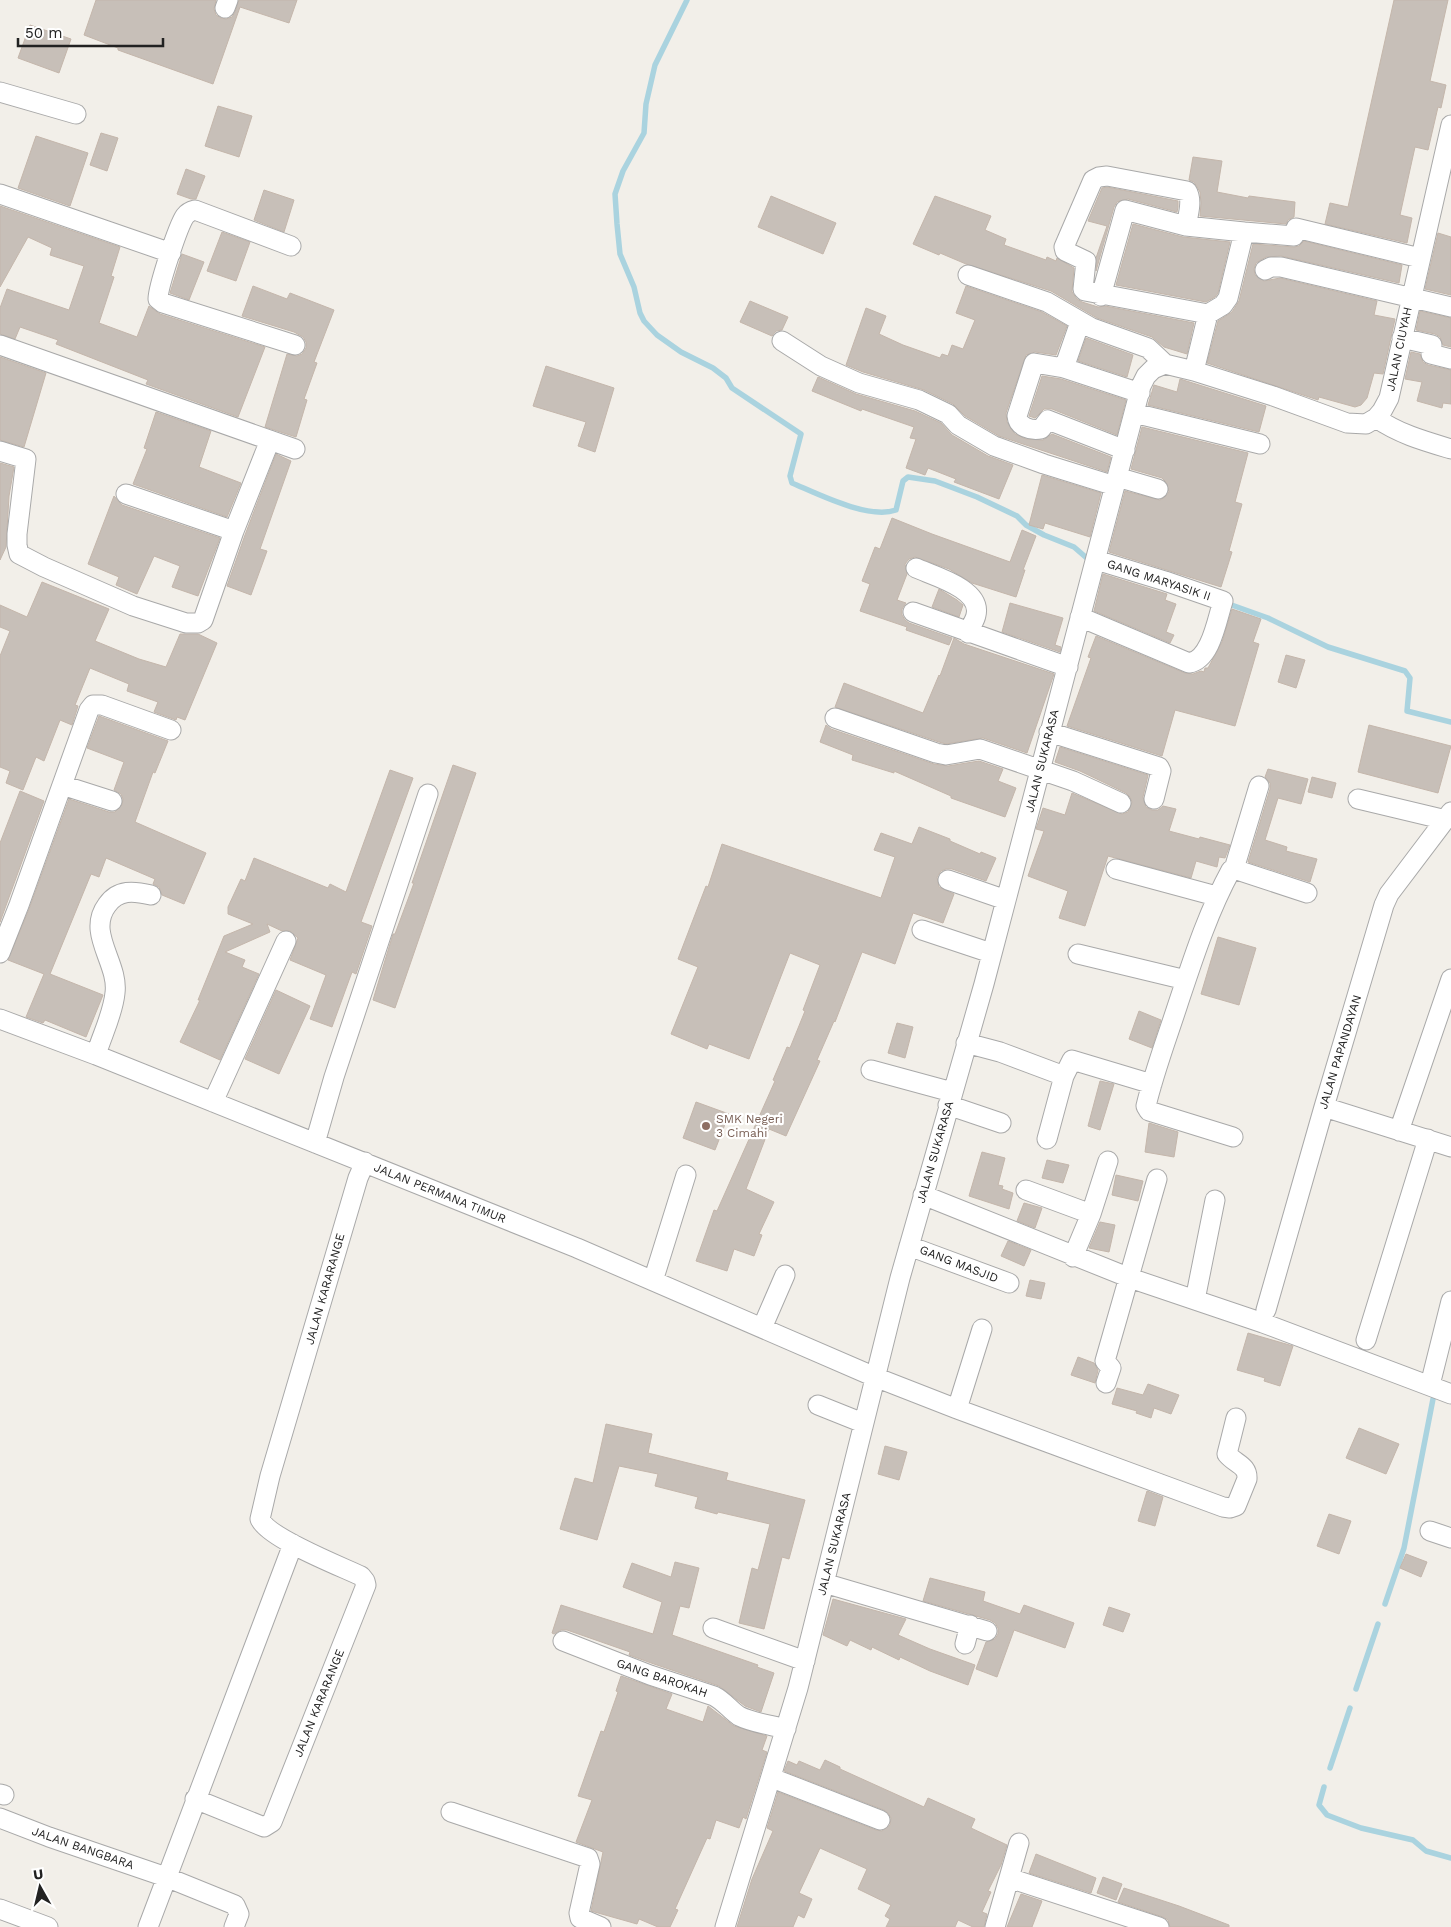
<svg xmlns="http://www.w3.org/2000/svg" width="1451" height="1927" font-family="'Work Sans',sans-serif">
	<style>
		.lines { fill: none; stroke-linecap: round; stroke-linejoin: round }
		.stream { stroke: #aad3df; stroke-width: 5.5 }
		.building { fill: #c7bfb8; stroke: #c4b6ab }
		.minor-casing { stroke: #a9a9a9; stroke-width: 21 }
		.minor { stroke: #fff; stroke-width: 19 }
		.education-dot { fill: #8d6e63; stroke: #fff; stroke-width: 2 }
		.labels { text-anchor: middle; stroke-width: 4.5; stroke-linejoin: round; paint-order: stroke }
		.street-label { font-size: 12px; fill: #222; stroke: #fff }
		.education-label { font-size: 12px; fill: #785e54; stroke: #fff; text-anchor: start }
	</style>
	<rect width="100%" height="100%" fill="#f2efe9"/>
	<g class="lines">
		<path class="stream" d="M687,0l-32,65 -9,39 -2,29 -21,38 -8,23 2,30 3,30 14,33 6,26 4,8 13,14 24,17 32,16 13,10 6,10 69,46 -11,42 2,7c26,11 77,37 104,27l7,-29 5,-4 27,4 42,16 40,19 9,9 18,10 30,12 15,13
			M1226,603l42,15 60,29 77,24 5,7 -3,33 44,11
			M1385,1604l19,-56 29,-149
			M1356,1689l22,-65
			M1330,1768l20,-60
			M1324,1787l-5,18 8,10 34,13 52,12 13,11 25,7"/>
	</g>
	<path class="building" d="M96,0h120l-2,9 2,6 5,3 5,1 6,-2 3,-5 4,-12h58l-8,23 -49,-16 -27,77 -95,-34v-2l-34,-13z
		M1394,0h54l-18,81 16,4 -5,23 -3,-1 -10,43 -13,-3 -15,68 12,3 -5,25 -82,-19 5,-21 18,4z
		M30,25l41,14 -12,34 -41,-15z
		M218,106l34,10 -13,41 -34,-11z
		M101,133l17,5 -11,33 -17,-6z
		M36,136l52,17 -18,53 -52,-18z
		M1193,157l29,4 -5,31 31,6 1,-2 46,6 -1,15 -6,3 -2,4 -86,-8 1,-13 -1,-11 -6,-10 -5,-2z
		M186,169l19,7 -9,23h-5l-14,-5z
		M1107,187l71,14v6l-1,5 -49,-13 -11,3 -3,5 -18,64v-13l11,-32 -19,-5 14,-33z
		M264,190l30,10 -10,32 -30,-12z
		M771,196l65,27 -13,31 -65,-27z
		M935,196l56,20 -6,14 21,9 -2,6 42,15 1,-3 9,4 1,-3 17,10 -2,24 5,7 5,3 16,5 7,-1 89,17 -7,31 -23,-7 -12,-10 -55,-19 -46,-27 -85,-27 -26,-11 -1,2 -26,-11z
		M0,206l120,41 -9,29 3,1 -15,46 38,14 12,-31 11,8 105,33 -27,70 -92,-33 2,-4 -92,-36 2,-4 -38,-13 -5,12 -15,-5v-26l7,-19 62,21 15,-44 -34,-11 2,-7 -24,-11 -28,50z
		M1133,224l50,13 47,5 -12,51 -3,4 -9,5 -90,-17z
		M222,232l28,10 -14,39 -29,-10z
		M1438,233l13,4v58l-26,-6z
		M1304,241l98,24 -3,18 -118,-27 -15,1 -10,6 -2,6 1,6 9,6 16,-3 97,23 -3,14 21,4 -12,55 -9,-1 -7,25 -6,7 -6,2 -36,-10 -1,3 -111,-37 11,-42 14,-9 7,-11 14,-57 41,3 5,-1z
		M182,254l22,8 -15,38 -19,-7z
		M253,286l34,13 3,-6 44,17 -20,52 3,1 -13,36 3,1 -11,37 -31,-10 22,-73 10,2 5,-2 4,-6v-6l-3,-5 -9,-5 -52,-16z
		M966,286l76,26 25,14 -11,29 -21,-3 -9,3 -20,58 1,9 8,12 11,5 17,1 9,-6 59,23 -4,15 -108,-36 -34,-20 -12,-12 -29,-14 -61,-18 -17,-7 20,-57 20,8 -7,18 24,11 37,13 2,-4 6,2 4,-11 11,4 12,-29 -19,-7z
		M750,301l38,16 -6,13 -6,1 -4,5 -32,-14z
		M1420,311l31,7v29l-8,-2 -3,-8 -5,-3 -19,-4z
		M1086,338l47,17 -6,22 -49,-16z
		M1411,352l9,2 3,8 5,3 23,5v34l-8,-1 -1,5 -25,-7 5,-19 -17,-3z
		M0,357l46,16 -22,74 -24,-7z
		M546,366l68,22 -19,64 -17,-6 8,-24 -53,-16z
		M1042,376l19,3 65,21 -9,35 -65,-26h-8l-9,9 -6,-2z
		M818,377l38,17 59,17 26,12 11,12 36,21 25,9 -14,34 -45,-17 2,-3 -28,-11 -3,7 -19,-7 10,-29 -6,-1 4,-11 -52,-18 -1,2 -49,-20z
		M1180,379l86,27 -7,26 -111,-27 6,-20 23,7z
		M156,412l55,19 -12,36 42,16 -14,34 -94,-33 14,-35 -3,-1z
		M1142,427l106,26 -13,49 7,2 -13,47 3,1 -11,35 -112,-35 16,-61 35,9 5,-3 4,-5 -3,-10 -4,-4 -31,-9z
		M276,454l15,7 -31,88 7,2 -16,44 -24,-9 18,-51z
		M0,463l14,4 -5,29 -3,51 -6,13z
		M1042,475l59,18 -11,44 -45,-14 -2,6 -14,-4z
		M114,496l8,9 98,33 -22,58 -26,-9 8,-21 -26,-10 -17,38 -21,-9 3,-8 -31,-13z
		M892,518l40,16 78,28 12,-32 14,6 -13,34h2l-9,27 -44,-14 -23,-14 -34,-12 -6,2 -4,5 2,10 -10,26 9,3 -4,6v6l3,5 4,3 43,15 -3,7 -43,-15 1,-3 -47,-16 10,-27 -8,-3 13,-34 5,2z
		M1103,574l64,20 -2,6 11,4 -10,28 8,3 -4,8 -76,-32z
		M42,582l67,27 -14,32 44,18 27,8 14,-33h18l19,9 -32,77 -8,-3 -1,3 -22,-8 4,-10 -31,-11 2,-7 -39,-16 -15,37 3,1 -6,19 -12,-5 -16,41 -8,-4 -13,33 -17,-7 4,-12 -10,-4v-111l10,-25 -10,-4v-22l27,12z
		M939,589l18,11 6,5 -4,12 -27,-10z
		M1010,603l53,15 -8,27 6,2 -1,5 -58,-20z
		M1232,609l29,10 -8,23 6,2 -24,82 -60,-16 -13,46 -95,-30 24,-68 -3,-1 8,-21 89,37 8,1 8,-3 3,1 1,-4h3l14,-26z
		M954,638l10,6 90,30 -27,79 -44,-15 -37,6 -7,-2 -104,-35 9,-24 79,30 16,-38 1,1z
		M1286,655l19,5 -9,28 -18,-6z
		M99,716l69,25 -13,32 -2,-1 -18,50 71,31 -22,51 -22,-9 -3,-8 -6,-3 2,-5 -49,-21 -7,19 -8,-3 -41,100 53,21 -17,42 -41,-17 -2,3 -17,-6 18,-43 -36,-14 21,-51 40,-110 40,13h6l7,-7 1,-6 -2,-5 -7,-4 10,-28 -37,-14z
		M826,725l5,4 103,35 14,2 31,-5 24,8 -5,12 18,7 -11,29 -54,-19v-2l-57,-25v2l-42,-13 1,-5 -33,-13z
		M1369,725l82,21 -13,47 -80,-21z
		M1060,747l88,28 -5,22 3,10 6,3h6l5,-4 13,3 -7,22 30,8 1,-2 30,8 -5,13 -6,-1 -2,10 -21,-6 -5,17 -83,-22 -23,70 -26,-8 9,-27 -40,-15 16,-45 -8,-2 7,-21 22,7 7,-22 50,21 6,-2 4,-10 -2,-5 -4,-4 -46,-22 -25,-9z
		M453,765l23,8 -81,235 -22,-8 20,-66h2l19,-51h-2z
		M1268,769l40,10 -7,25 -23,-6 -13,42 22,7 -1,4 31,8 -7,23 -62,-20 22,-73v-6l-5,-6z
		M390,770l23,8 -52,144 11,4 -16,48 -4,-2 -20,55 -22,-8 16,-44 -36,-15 8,-22 -8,-7h-8l-15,-7 3,8 -45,20 20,8 -3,7 17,7 -39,86 -40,-18 20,-42h-2l26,-64 29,-12 -25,-10v-7l13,-28 4,2 9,-23 74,30 2,-4 16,8z
		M1312,777l24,6 -4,15 -24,-6z
		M20,791l24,10 -44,121v-79z
		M919,827l31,12v2l30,13 1,-2 15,6 -10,23 -34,-12h-6l-5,2 -4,6 2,10 15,7 -11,29 -30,-10 -18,51 -33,-12 -27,70 -1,-1 -17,39 3,1 -34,75 -17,-7 -23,60 28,13 -15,32 3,1 -8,21 -20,-7 -7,22 -31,-10 18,-51 3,1 58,-130 -2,-1 14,-33 3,1 15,-37 -2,-1 17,-45 -30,-12 -41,106 -40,-15 -2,5 -36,-15 27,-67 -20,-8 28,-73 2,1 14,-43 159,54 14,-41 -21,-7 7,-17 31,11z
		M1218,937l38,11 -17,57 -38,-11z
		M276,990l34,16 -31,68 -34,-15z
		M1139,1011l22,9 -9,28 -23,-9z
		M897,1023l16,4 -8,31 -17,-5z
		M1100,1081l14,3 -14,46 -12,-4z
		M696,1102l33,12 -14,36 -32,-12z
		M1149,1123l29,9 -4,25 -29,-5z
		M982,1152l23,6 -7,27 5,1 -1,3 11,4 -4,16 -40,-13z
		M1047,1160l22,5 -6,18 -21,-5z
		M1116,1175l27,6 -5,20 -26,-6z
		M1024,1203l18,5 -7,20 -18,-7z
		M1100,1222l15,3 -6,27 -20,-4z
		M1008,1241l23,9 -7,16 -23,-10z
		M1030,1280l15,3 -4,16 -15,-3z
		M1248,1333l45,13 -13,40 -16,-5 1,-3 -28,-8z
		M1078,1357l16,6 4,7 -3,13 -24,-8z
		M1148,1384l31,11 -8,19 -17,-6 -3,10 -15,-5 1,-2 -25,-7 5,-16 26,7z
		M606,1424l46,10 -4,19 80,20 -2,7 79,20 -16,59 -7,-2 -18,72 -25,-6 13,-55 6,2 12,-46 -52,-12 -1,2 -22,-6 3,-11 -43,-11 3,-12 -39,-8 -22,74 -37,-11 15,-51 18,5z
		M1359,1428l40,16 -13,30 -40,-16z
		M885,1446l22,6 -8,28 -21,-6z
		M1147,1491l16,6 -8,29 -17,-5z
		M1329,1514l22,7 -12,33 -22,-8z
		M1406,1554l21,8 -6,15 -21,-9z
		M675,1562l24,6 -10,40 -9,-2 -8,29 86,30 -1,2 17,6 -13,39 -16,-6 -26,-20 -65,-22 -25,-9 1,-3 -63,-22h-6l-7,4 -2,-1 9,-28 92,29 9,-32 -39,-15 9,-24 39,14z
		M930,1578l55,14 -2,9 37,13 4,-9 50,18 -9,25 -51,-18 -17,47 -21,-8 10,-27 9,-3 3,-5v-6l-3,-5 -5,-3 -67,-19z
		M833,1599l73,20 -8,16 32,14 45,16 -7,20 -38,-14 -30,-14 -1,3 -27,-13 -1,3 -21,-10 -3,6 -24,-11z
		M1109,1607l21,7 -7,18 -20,-7z
		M621,1676l51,18 -6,15 37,13 5,-16 26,20 33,10 -5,14 5,2 -21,67 -3,-2 -4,11 -23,-8 -6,19 -3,-1 -32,71 3,1 -8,17h-12l-19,-8 -2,5 -46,-13 12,-59 -27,-10 16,-42 -14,-4 23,-65 3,1 14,-40 -2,-1z
		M825,1760l15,7v2l84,38 4,-9 47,21 -4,9 36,17 -6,20 -13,26 3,1 -9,20 5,2 -3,13h-11l-15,-7 -3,7h-69l4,-8 -5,-3 6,-11 -33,-16 9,-20 -47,-21 -21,45 13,6 -8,19 -6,-3 -5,12h-56l15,-48 21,-48 -6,-3 11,-36 98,38 6,1 8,-6 1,-7 -3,-5 -4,-3 -100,-39 4,-10 9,4 2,-4 21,9z
		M1036,1854l60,24 -5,15 -62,-20z
		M1103,1877l19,7 -6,16 -19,-7z
		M1124,1888l55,18 50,19v2h-59l-2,-7 -5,-3 -45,-15z
		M1021,1894l21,7 -10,26h-25z"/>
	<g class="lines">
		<defs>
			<path id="minor" d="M225,8l3,-8
				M0,92l76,22
				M0,194l171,59
				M1186,226c2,-10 7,-26 1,-35l-80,-15 -8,1 -6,3 -29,67 1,4 21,10 -3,28 2,2 123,23
				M1244,232l50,4 2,-8 124,30
				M291,246l-96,-36c-4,1 -7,2 -10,6 -7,10 -27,71 -27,83l5,4 132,42
				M1265,270l6,-3h10l170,40
				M968,275l79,27 45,26 56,20 17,16
				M1101,296l24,-86 61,16 58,6 -16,66 -5,7 -15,9 -14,57
				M1402,338l30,7 -1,9 20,5
				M782,341l39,25 38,17 60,17 29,14 10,11 36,21 50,18 71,22
				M0,345l295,104
				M1064,368l16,-46
				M1134,413l126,31
				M1376,418c23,16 48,23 75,31
				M1125,450l-77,-30 -7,9c-10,2 -23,-2 -24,-13l17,-53 30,5 76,25
				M0,451l26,8 -9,75v11l2,9 25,13 89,39 53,17h12l5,-3 31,-89 36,-91
				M1117,477l41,12
				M126,494l108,37
				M916,568c18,8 66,21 60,47 -1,6 -6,12 -8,18
				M913,612l155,55
				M1080,617l109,46c22,-3 28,-44 34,-62l-58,-20 -69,-21
				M835,718l101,35 10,2 34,-6 93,32 48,22
				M1049,732l110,35 2,4 -7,28
				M62,785l50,16
				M1358,799l88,21
				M1116,869l100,27
				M1234,869l73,24
				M948,880l58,20
				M922,930l69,23
				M0,953l19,-48 70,-195 4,-5h9l69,25
				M1078,954l108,26
				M0,1019l96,36 481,193 298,129 82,32 266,98 7,1 6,-2 11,-27c1,-14 -12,-15 -20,-25l9,-36
				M966,1043l34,9 64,24
				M96,1055c6,-20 17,-41 19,-62 4,-30 -29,-60 -8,-88 11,-16 27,-14 44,-10
				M871,1070l81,22
				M213,1102l73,-161
				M948,1105l53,18
				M1324,1107l127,40
				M1399,1131l52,-152
				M1233,1137l-84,-26 -3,-5c8,-34 21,-68 32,-102 15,-45 30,-92 53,-134l3,-1 25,-83
				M1047,1139l17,-63 8,-16 80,24
				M315,1143l19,-66 94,-283
				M1026,1190l65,24
				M923,1195l207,83 133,45 188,71
				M909,1246l100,37
				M1073,1257l18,-43 17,-53
				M653,1281l33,-106
				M1195,1300l20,-100
				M1266,1310l58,-203 60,-202 5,-11 62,-82
				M762,1328l23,-53
				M1366,1340l62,-201
				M1106,1383l5,-15 -6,-7 52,-182
				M1430,1385l21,-84
				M818,1405l45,18
				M957,1409l25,-80
				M1430,1531l21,7
				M824,1583l163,48
				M713,1628l92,33
				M563,1641l87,34 64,21c10,5 16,14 25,20 14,7 32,9 47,13
				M965,1644l5,-19
				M772,1778l108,42
				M0,1794l4,1
				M195,1799l69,28 8,-5 94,-237 -1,-4 -4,-5c-21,-10 -93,-38 -101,-57l10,-43 88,-298 7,-16
				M451,1812l137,46 2,6 -11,49 1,5 21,9
				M0,1818l49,19 117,40 69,28 4,9 -5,13
				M1009,1878l150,49
				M0,1909l48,18
				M148,1927l145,-383
				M725,1927l73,-239 102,-410 84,-294 157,-598 5,-10 7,-7 12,-5 29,7 79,25 74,27 19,1 10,-6 6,-7 7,-13 62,-273
				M995,1927l24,-84"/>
		</defs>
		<use href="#minor" class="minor-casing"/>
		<use href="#minor" class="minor"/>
	</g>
	<circle class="education-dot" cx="706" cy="1126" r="5"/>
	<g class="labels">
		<g class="street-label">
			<text transform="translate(1399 349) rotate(-78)" y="4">JALAN CIUYAH</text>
			<text transform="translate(1159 580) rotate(18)" y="4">GANG MARYASIK II</text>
			<text transform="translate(1042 761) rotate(-76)" y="4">JALAN SUKARASA</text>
			<text transform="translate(1340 1052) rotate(-73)" y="4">JALAN PAPANDAYAN</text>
			<text transform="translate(935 1152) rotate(-74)" y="4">JALAN SUKARASA</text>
			<text transform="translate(440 1193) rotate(22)" y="4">JALAN PERMANA TIMUR</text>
			<text transform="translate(959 1264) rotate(21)" y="4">GANG MASJID</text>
			<text transform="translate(325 1289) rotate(-74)" y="4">JALAN KARARANGE</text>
			<text transform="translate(834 1544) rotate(-76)" y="4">JALAN SUKARASA</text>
			<text transform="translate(662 1678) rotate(19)" y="4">GANG BAROKAH</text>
			<text transform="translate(319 1703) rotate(-68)" y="4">JALAN KARARANGE</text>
			<text transform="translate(83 1848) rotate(19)" y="4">JALAN BANGBARA</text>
		</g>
		<g class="education-label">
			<text x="716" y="1123">SMK Negeri<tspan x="716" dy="14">3 Cimahi</tspan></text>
		</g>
	</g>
	<g transform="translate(40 1887) rotate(352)" stroke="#ffffff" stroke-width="4" paint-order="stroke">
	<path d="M0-4L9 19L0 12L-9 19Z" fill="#222222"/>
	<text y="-8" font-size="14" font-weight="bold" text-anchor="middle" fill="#222222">U</text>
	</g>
	<path d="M18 38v8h145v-8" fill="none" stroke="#222222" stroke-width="2.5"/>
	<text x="25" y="38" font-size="15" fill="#222222" stroke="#ffffff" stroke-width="4" paint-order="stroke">50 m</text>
</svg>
